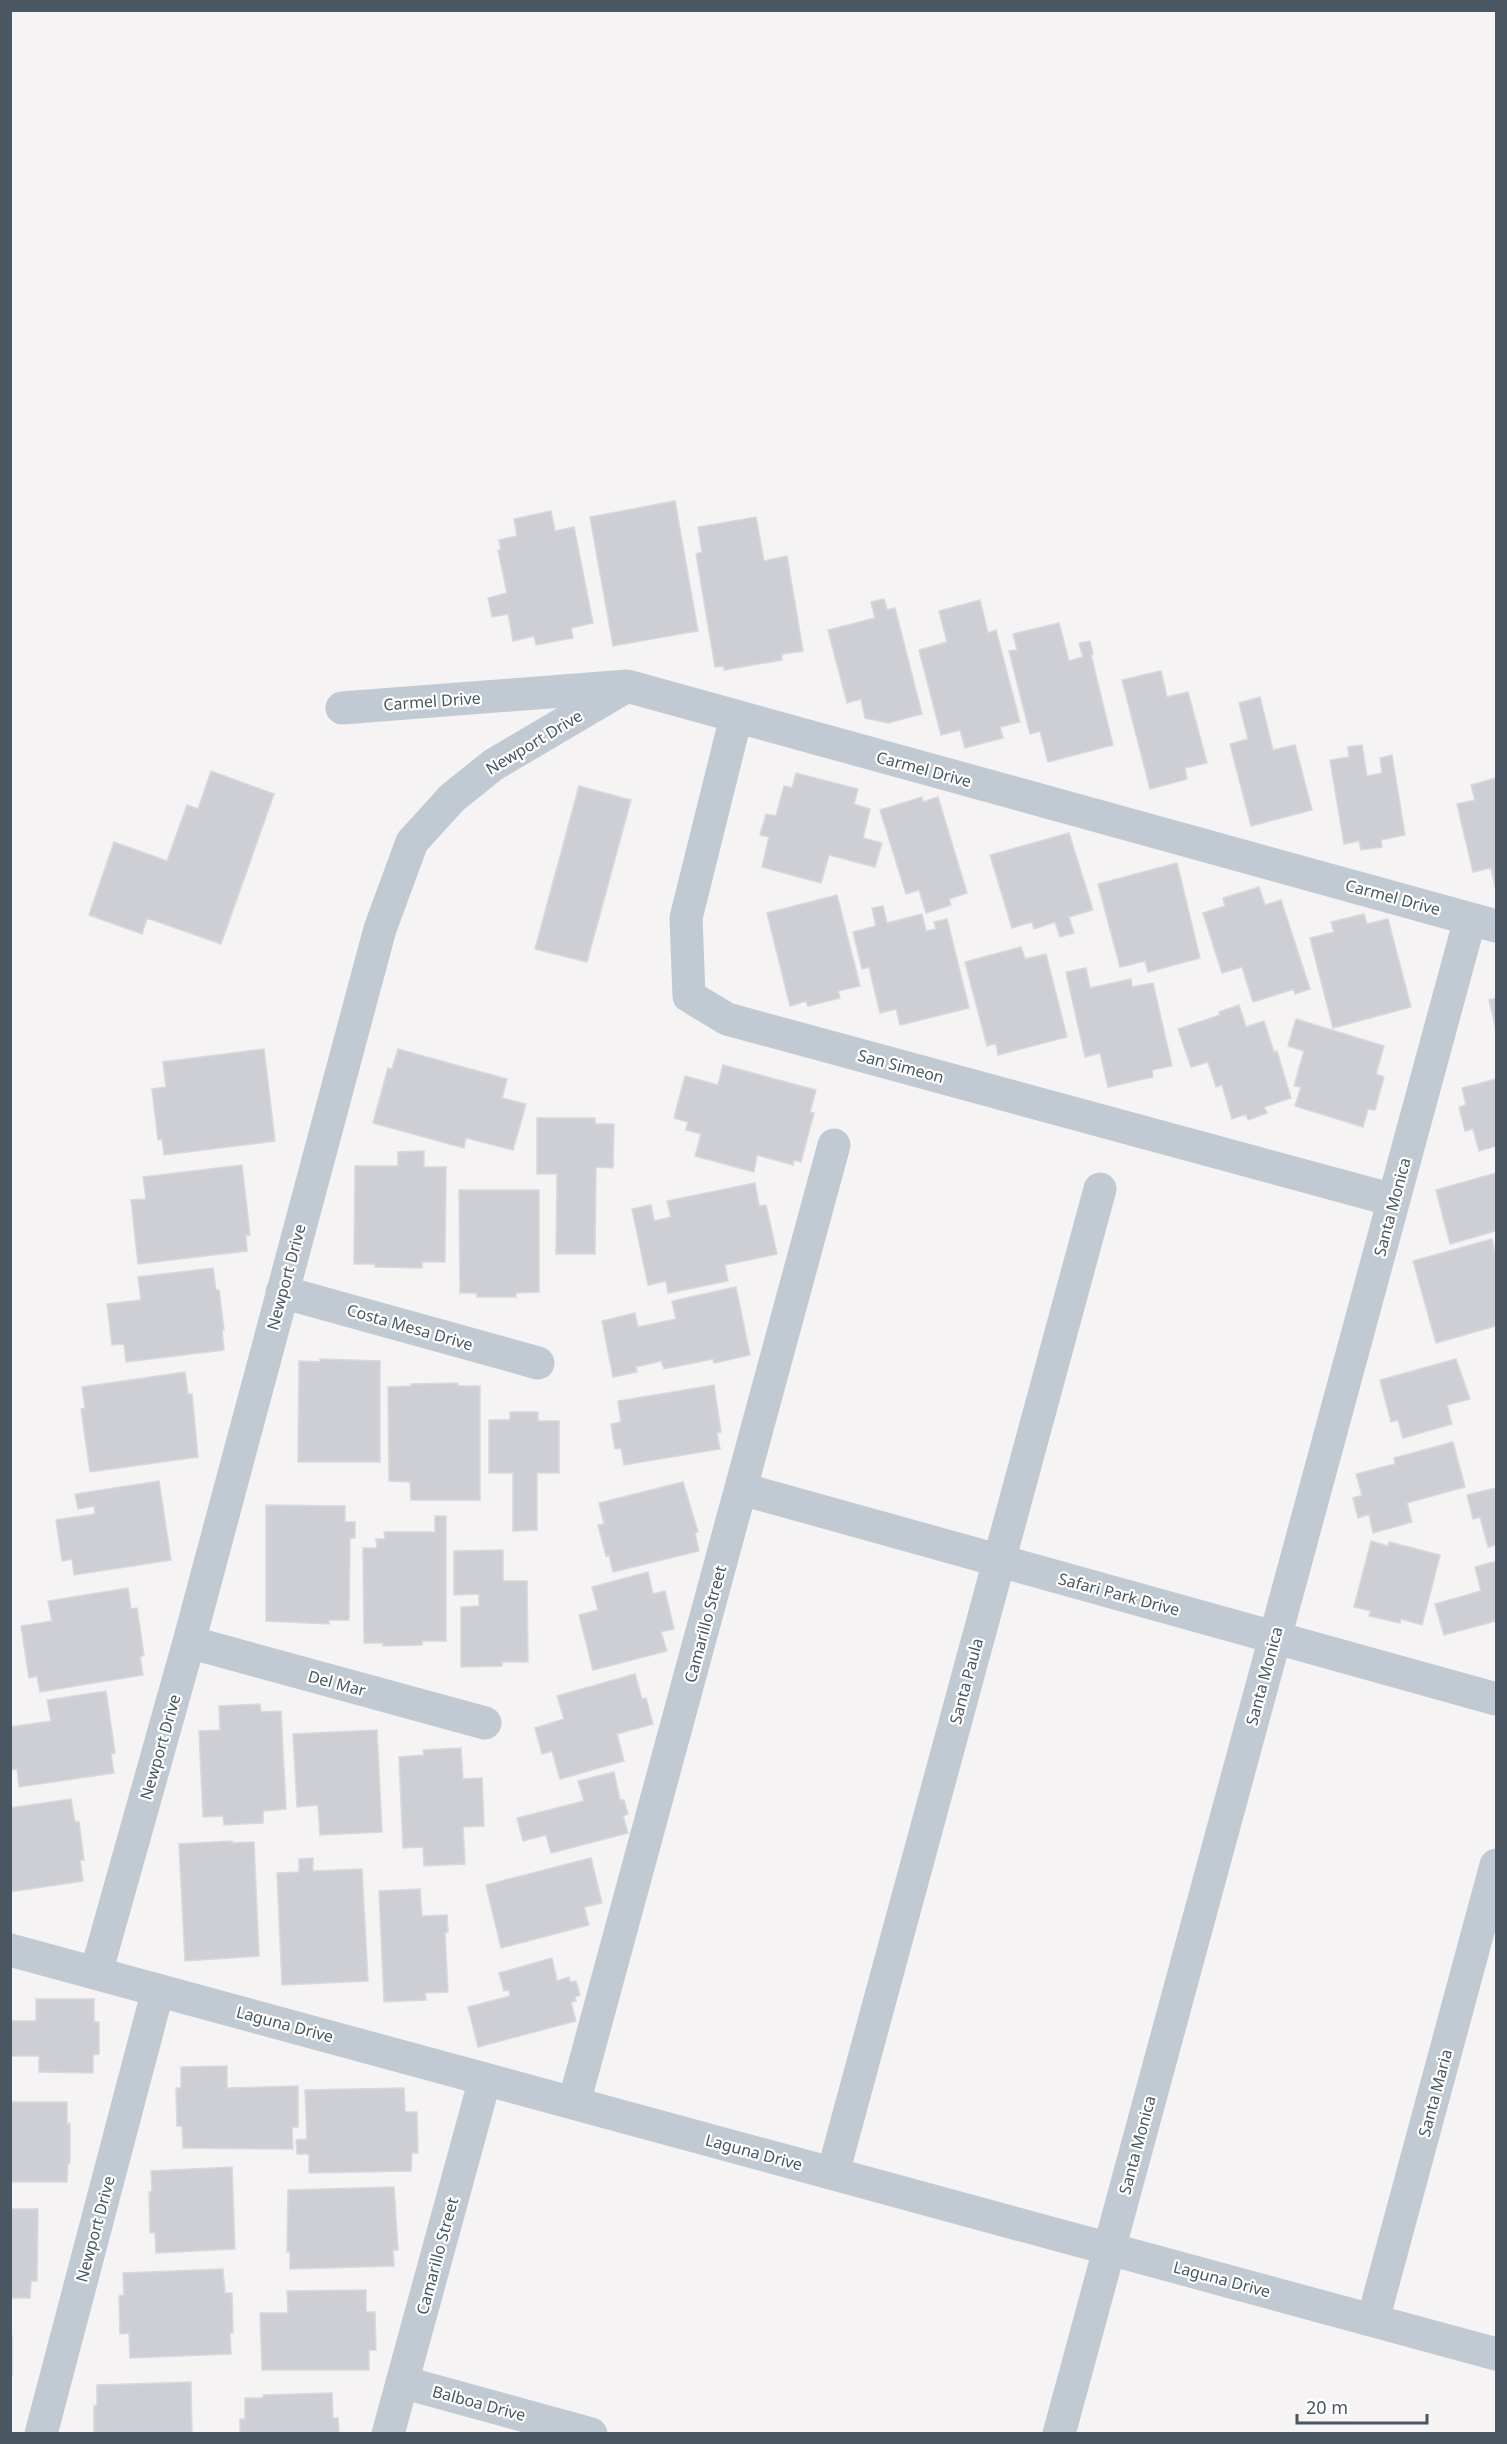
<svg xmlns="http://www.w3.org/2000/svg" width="1507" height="2444" font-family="'Noto Sans',sans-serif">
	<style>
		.building { fill: #cdcfd5; stroke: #d7d9de; stroke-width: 1.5 }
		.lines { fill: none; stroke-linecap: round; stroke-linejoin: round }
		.minor { stroke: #c1cad2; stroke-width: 33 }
		.labels { text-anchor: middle; stroke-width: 4.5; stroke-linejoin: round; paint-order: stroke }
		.street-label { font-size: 16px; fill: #4a5661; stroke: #fff }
	</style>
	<rect width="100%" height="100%" fill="#f5f3f3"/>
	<path class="building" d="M675,501l23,130 -85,15 -23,-129z
		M551,511l4,20 19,-4 19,96 -22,5 2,10 -37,7 -2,-9 -21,5 -5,-27 -16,3 -4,-19 19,-5 -9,-43h3l-2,-10 18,-4 -3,-17z
		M756,517l8,44 23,-5 16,95 -21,3v6l-58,10v-4l-9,1 -19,-113 6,-2 -4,-25z
		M884,599l3,11 8,-2 27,106 -34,9 -23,-5 -4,-19 -14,4 -19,-73 47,-12 -4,-16z
		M980,600l8,33 8,-3 24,92 -20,5 3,11 -38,10 -5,-18 -19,5 -22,-85 28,-8 -8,-31z
		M1059,623l10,38 14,-4 -4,-14 11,-2 3,13 -2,1 22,90 -65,17 -8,-31 -10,3 -21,-83 8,-1 -4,-16z
		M1161,671l6,26 21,-5 19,71 -22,5 2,11 -37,10 -28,-109z
		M1260,697l13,53 22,-5 17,65 -61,16 -21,-82 18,-5 -9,-36z
		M1362,745l5,31 15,-3 -2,-15 12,-3 13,80 -24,5 1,7 -21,3 -2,-9 -15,3 -14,-84 19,-3 -1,-10z
		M211,771l63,23 -53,150 -74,-26 -5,16 -53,-19 25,-73 53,19 20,-56 11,4z
		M796,773l62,16 -4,15 16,5 -7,29 19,5 -7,24 -46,-12 -8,28 -59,-16 7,-30 -9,-2 6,-21 10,2 8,-30 8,2z
		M1496,778v108l-1,1 -4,-19 -18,4 -16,-68 18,-4 -4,-15z
		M579,786l52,14 -44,162 -52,-13z
		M922,797l1,5 15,-5 29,96 -18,6 2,6 -25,8 -7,-23 -13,4 -26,-84z
		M1069,833l24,77 -24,7 5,16 -14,4 -5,-15 -21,7 -2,-7 -20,6 -22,-73z
		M1177,863l23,95 -52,14 -3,-11 -25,6 -22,-83z
		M1259,887l6,18 16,-5 29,89 -15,5 -1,-5 -41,13 -11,-35 -20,6 -19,-60 22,-7 -2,-8z
		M837,895l23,91 -22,5 2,7 -32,8 -2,-5 -16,5 -23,-93z
		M883,906l4,17 35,-9 4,17 10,-2 -2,-7 13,-3 22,89 -69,17 -4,-16 -16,4 -11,-46 -7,2 -9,-37 23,-6 -4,-18z
		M1364,914l3,10 21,-5 23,88 -78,21 -23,-90 24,-6 -3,-10z
		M1021,947l4,12 21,-5 21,83 -69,18 -2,-12 -9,3 -22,-84z
		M1086,968l4,20 41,-9 1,8 21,-4 19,83 -20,4 1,7 -45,10 -8,-34 -15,4 -19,-85z
		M1496,998v31l-7,-29z
		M1239,1005l7,22 18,-6 10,31 3,-1 14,47 -27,9 3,6 -19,7 -2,-6 -14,5 -10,-34 -6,2 -8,-25 -17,5 -13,-38 42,-14 -1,-3z
		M1296,1019l88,27 -8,28 8,3 -9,33 -7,-1 -5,18 -68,-21 6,-19 -7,-1 10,-35 -16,-5z
		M264,1049l11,92 -111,14 -2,-16 -4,1 -6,-51 14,-2 -3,-25z
		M398,1049l109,30 -5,19 24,6 -13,46 -47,-12 -2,10 -91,-25 15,-55 4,1z
		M723,1065l93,25 -6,22 4,1 -13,49 -7,-2 -1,5 -36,-10 -3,17 -59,-16 6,-22 -15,-4 2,-8 -14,-4 11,-42 33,9z
		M1496,1079v67l-17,5 -6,-22 -8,2 -6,-24 7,-2 -4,-17z
		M537,1118h58v6h19l-1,44 -17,-1 -1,87h-39l1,-80h-20z
		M424,1151v16h22l-1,95h-23v6l-47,-1v-3h-21l1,-98h43v-14z
		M242,1165l8,70h-4l1,16 -109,13 -7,-64 15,-1 -3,-22z
		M1496,1173v58l-46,13 -14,-54z
		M755,1183l4,23 7,-1 11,49 -52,11 3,16 -60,12 -2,-12 -18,4 -16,-76 19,-4 3,16 17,-4 -4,-16z
		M459,1190h80v102l-23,1v4h-39v-4h-17z
		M1492,1239l4,17v70l-60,17 -23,-82z
		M213,1268l3,22h3l5,40h-2l2,20 -98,12 -2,-18 -12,1 -5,-41 34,-4 -3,-23z
		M736,1287l14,68 -36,8 -1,-4 -49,10 -3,-8 -25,6 1,5 -24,5 -11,-56 33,-8 3,14 38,-8 -4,-18z
		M320,1359l60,2v101h-82l1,-101 21,1z
		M1456,1359l14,40 -23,6 5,19 -49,14 -5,-18 -7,2 -11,-42z
		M185,1372l3,22h4l6,63 -108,15 -9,-63 4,-1 -3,-21z
		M458,1383v3h22v114h-69l-1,-18 -21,-1 -1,-94 23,-1v-2z
		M714,1385l7,47 -4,1 3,16 -96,16 -3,-17 -6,1 -4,-25 10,-2 -3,-21z
		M510,1412h28v9h21v52h-22v57l-24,1v-58h-24v-53h21z
		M1453,1442l12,45 -58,16 5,19 -39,11 -4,-19 -11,4 -5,-20 9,-3 -6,-21 39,-10 -1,-6z
		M159,1481l12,79 -97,15 -2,-16 -10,2 -6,-41 39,-6 -1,-8 -16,3 -3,-15z
		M683,1482l15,50 -3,1 4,18 -86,21 -4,-17 -3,1 -8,-31 6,-1 -5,-21z
		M1496,1488v57l-8,2 -8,-30 -7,2 -6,-24z
		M266,1505l79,1v16h10v16h-5l-1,82h-20v4l-63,-3z
		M435,1516h11v125h-23l-1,4 -39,1v-3h-19l-1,-95h14l-1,-9h9l-1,-7h51z
		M1371,1541l17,5 1,-4 51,13 -18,70 -21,-6 -1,4 -31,-7 2,-5 -17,-4z
		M503,1550v31h24l1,81h-26v4l-41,1v-60l18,-1v-12l-25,1v-44z
		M1496,1561v60l-52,14 -9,-31 46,-13 -6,-24z
		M648,1572l5,22 12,-3 9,38 -13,3 6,19 -74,19 -14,-55 19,-5 -6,-23z
		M128,1588l3,21 6,-1 7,47 -4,2 3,18 -103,17 -3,-16 -8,2 -8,-52 31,-5 -4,-20z
		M635,1674l7,25 4,-1 7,26 -36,10 7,27 -64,18 -8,-28 -10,3 -7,-26 29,-9 -7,-23z
		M106,1691l9,62 -4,1 3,19 -95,14 -2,-18 -7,1v-43l41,-6 -4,-21z
		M260,1704l1,8 20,-1 5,98 -23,2v12l-39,2 -1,-9 -20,1 -4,-86 21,-1 -1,-24z
		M377,1730l5,102 -62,3 -2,-30 -21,2 -4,-73z
		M461,1748l2,31 19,-1 2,48 -21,1 2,37 -41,2 -1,-19 -20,1 -4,-91 25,-2 -1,-5z
		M614,1772l6,28h4l4,14 -5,2 5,17 -77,20 -5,-18 -23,6 -6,-23 67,-17 -6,-20z
		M71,1799l4,23h4l5,38h-4l3,21 -73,11v-84z
		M232,1841v2l22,-1 5,114 -74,5 -6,-117z
		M313,1858v13l49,-2 6,112 -86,4 -5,-112 22,-1v-13z
		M591,1858l11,45 -18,4 5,18 -88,23 -15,-63z
		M420,1889l2,27 25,-1 1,17 -3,1 3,59 -23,1 1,7 -42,2 -5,-111z
		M552,1958l5,23 12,-4 1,5 6,-1 4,14 -5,2 1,4 -5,1 5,19 -98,26 -10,-40 42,-11 -1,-6 -5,1 -5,-18z
		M36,1999h58v23h5v32l-6,1v18l-54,-1v-16h-29v-35h26z
		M227,2066v22l71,-2v41h-6l1,22 -110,-1 -1,-22h-5l-1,-38h5v-21z
		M404,2088l1,24h12l1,41h-6l-1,18 -102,2v-19h-12l-1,-14 11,-1 -2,-49z
		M10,2102h57v22l3,-1v40h-2l-1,19h-57z
		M232,2167l3,82 -79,4 -1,-21 -5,1 -1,-41h3l-1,-21z
		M394,2187l4,63h-5l1,16 -104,3v-17h-3l1,-62z
		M10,2209h28l-1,72h-6l-1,17h-20z
		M223,2269l2,24h7l1,40h-3l1,21 -101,4 -1,-25 -9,1 -1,-38 5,-1 -1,-22z
		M366,2290v22h9l1,38h-7v20h-107l-2,-57h28l-1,-22z
		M10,2335l2,1v39h-2z
		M191,2382l1,52h-98v-28l3,-1v-20z
		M332,2393l1,25h5l1,16h-99v-15h5v-21h18v-3z"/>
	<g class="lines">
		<path class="minor" d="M342,708l285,-22 869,240
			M736,717l-50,201 3,78 38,23 666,181
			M282,1292l256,71
			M742,1489l754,210
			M189,1642l296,81
			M10,1950l1486,404
			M96,1973l93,-331 191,-713 32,-87 40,-44 41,-33 134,-79
			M574,2103l260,-958
			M833,2173l267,-984
			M1373,2320l123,-455
			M402,2382l189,52
			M41,2434l117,-444
			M388,2434l97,-355
			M1059,2434l411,-1515"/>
	</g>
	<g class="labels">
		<g class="street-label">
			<text transform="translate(432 701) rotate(-4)" y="6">Carmel Drive</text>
			<text transform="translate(534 742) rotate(-31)" y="6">Newport Drive</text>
			<text transform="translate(924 769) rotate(15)" y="6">Carmel Drive</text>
			<text transform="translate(1393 897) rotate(15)" y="6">Carmel Drive</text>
			<text transform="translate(901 1066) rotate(15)" y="6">San Simeon</text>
			<text transform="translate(1392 1207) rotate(-75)" y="6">Santa Monica</text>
			<text transform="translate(286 1277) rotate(-75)" y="6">Newport Drive</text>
			<text transform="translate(410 1327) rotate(16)" y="6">Costa Mesa Drive</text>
			<text transform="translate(1119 1594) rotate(15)" y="6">Safari Park Drive</text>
			<text transform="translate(705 1624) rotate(-75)" y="6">Camarillo Street</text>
			<text transform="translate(1264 1676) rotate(-75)" y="6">Santa Monica</text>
			<text transform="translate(966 1681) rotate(-75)" y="6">Santa Paula</text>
			<text transform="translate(337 1683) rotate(15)" y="6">Del Mar</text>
			<text transform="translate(160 1747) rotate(-74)" y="6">Newport Drive</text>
			<text transform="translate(285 2024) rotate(15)" y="6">Laguna Drive</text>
			<text transform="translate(1435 2093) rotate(-75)" y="6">Santa Maria</text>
			<text transform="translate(1137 2145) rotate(-75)" y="6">Santa Monica</text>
			<text transform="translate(754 2152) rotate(15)" y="6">Laguna Drive</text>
			<text transform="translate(95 2229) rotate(-75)" y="6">Newport Drive</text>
			<text transform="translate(437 2256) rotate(-75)" y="6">Camarillo Street</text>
			<text transform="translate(1222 2279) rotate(15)" y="6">Laguna Drive</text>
			<text transform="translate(479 2403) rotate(15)" y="6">Balboa Drive</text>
		</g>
	</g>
	<rect width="1507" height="2444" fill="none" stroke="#4a5661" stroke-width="24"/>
	<path d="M1297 2414v9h130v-9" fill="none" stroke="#4a5661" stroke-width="3"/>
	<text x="1306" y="2414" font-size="18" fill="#4a5661" stroke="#ffffff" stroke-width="4.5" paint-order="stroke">20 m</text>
</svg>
